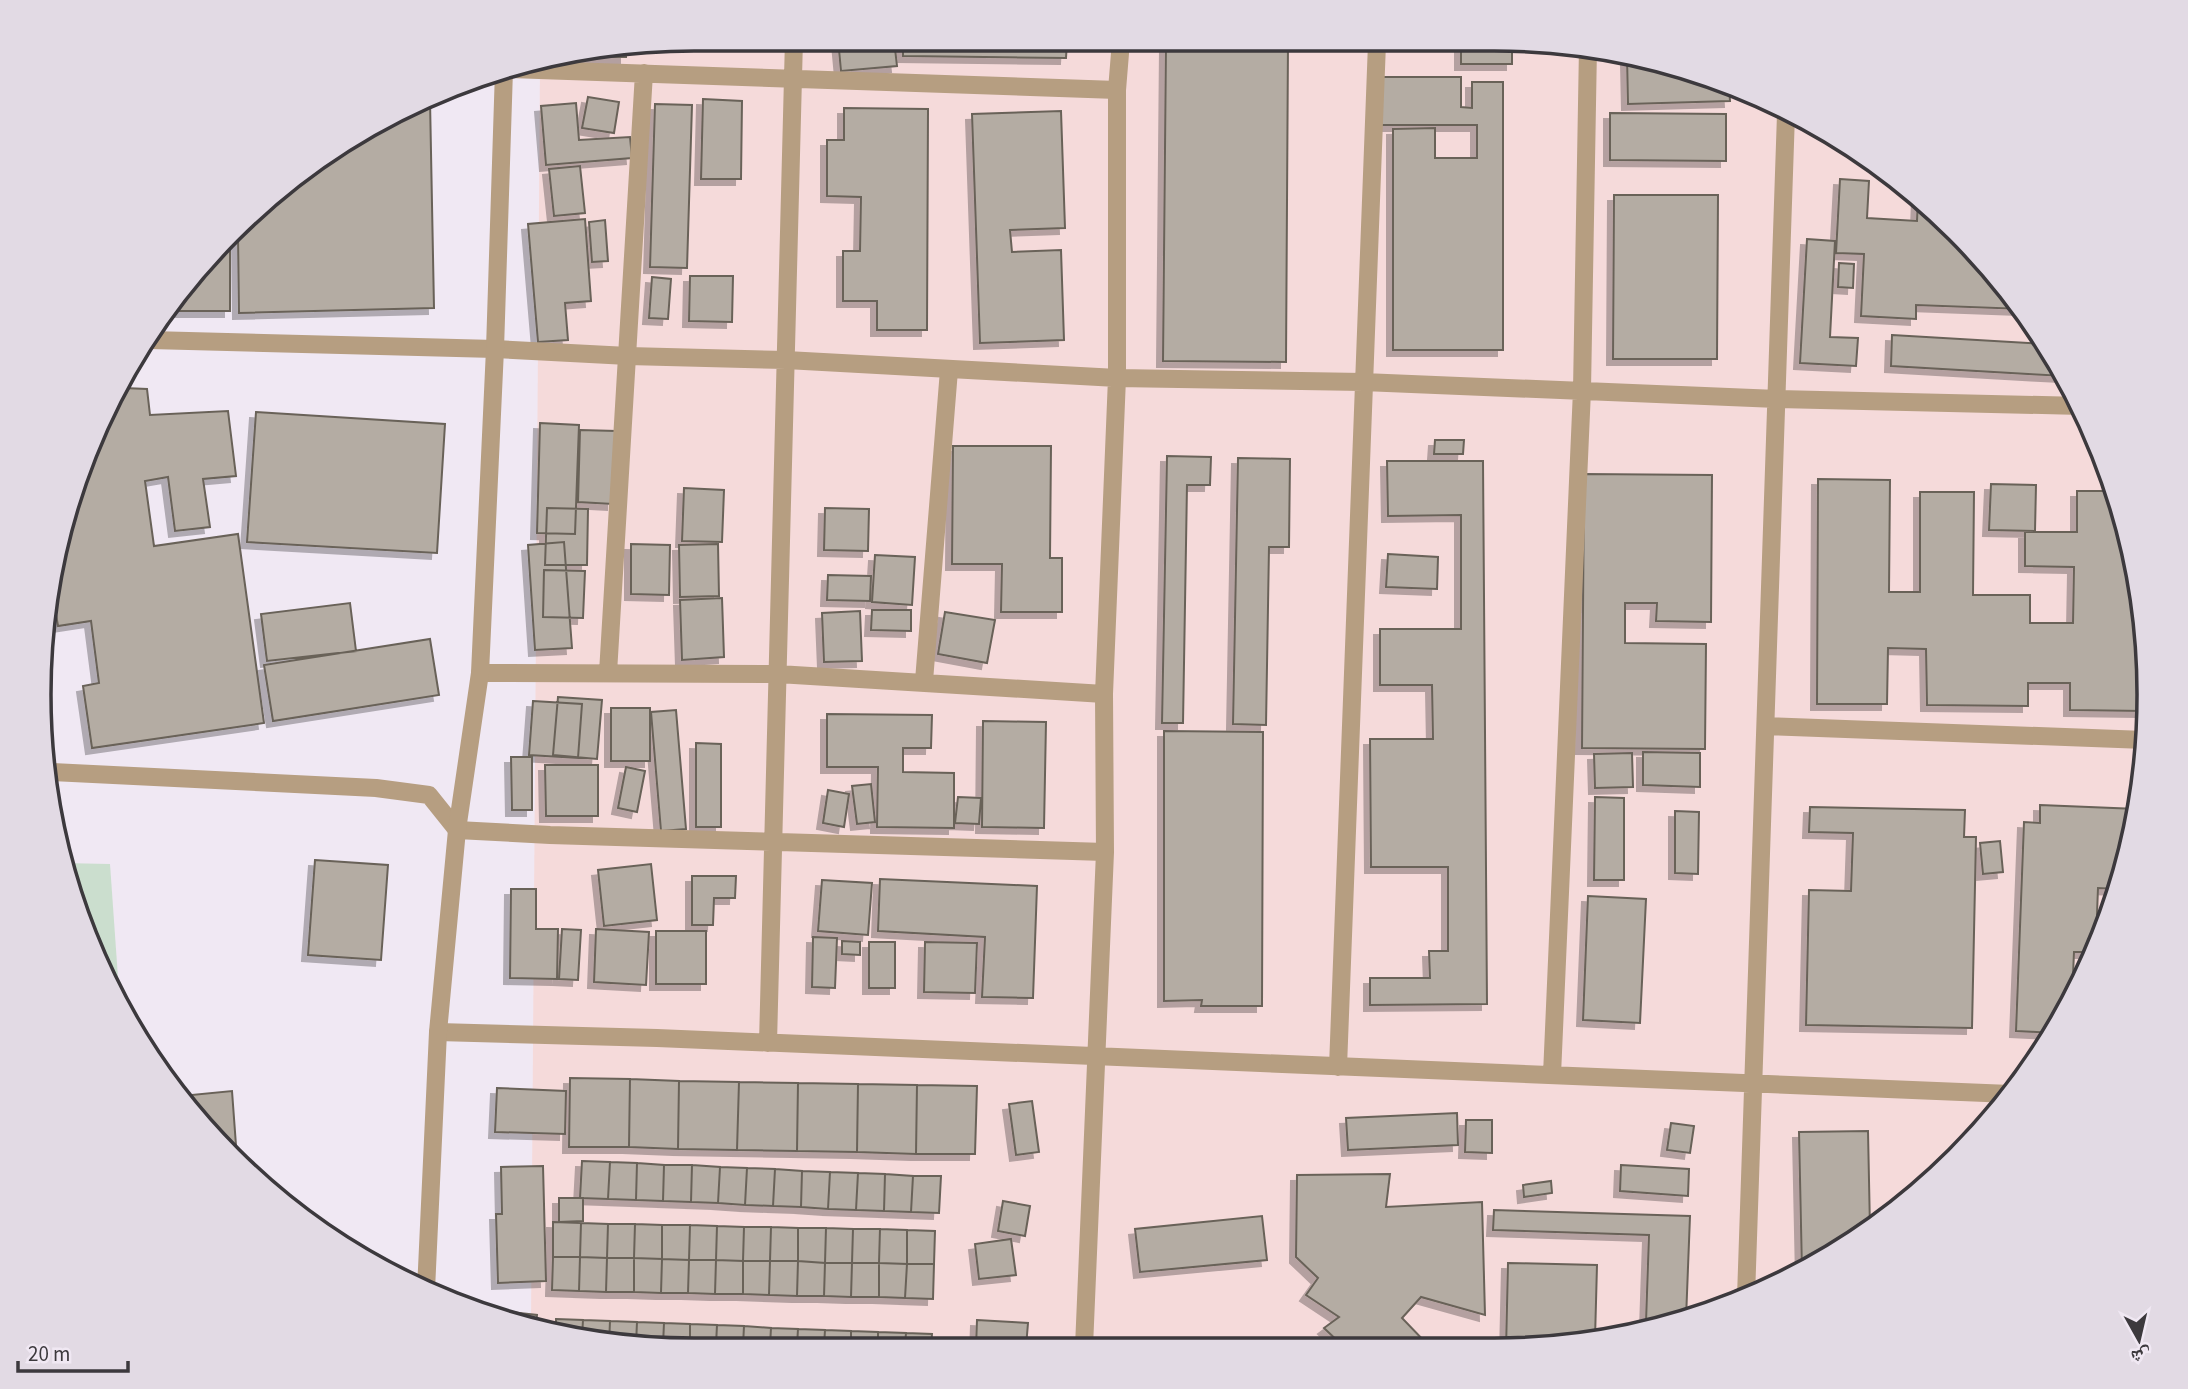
<svg xmlns="http://www.w3.org/2000/svg" width="2188" height="1389" font-family="'Source Sans 3','Noto Naskh Arabic',sans-serif">
	<style>
		.industrial { fill: #f5dada }
		.green { fill: #cbdece }
		.building { fill: #b4aca3; stroke: #696259; stroke-width: 2; filter: url(#shadow) }
		.lines { fill: none; stroke-linecap: round; stroke-linejoin: round }
		.lane { stroke: #b69e81; stroke-width: 18 }
		.street { stroke: #b69e81; stroke-width: 18 }
		.rim { fill: none; stroke: #3c393d; stroke-width: 3.5 }
	</style>
	<defs>
		<filter id="shadow"><feDropShadow dx="-6" dy="6" stdDeviation="0" flood-color="#0004"/></filter>
	</defs>
	<rect width="100%" height="100%" fill="#f0e8f3"/>
	<path class="industrial" d="M695,39l885,5 165,45 181,112 88,94 68,109 45,120 21,127 -4,129 -29,125 -53,117 -75,105 -94,88 -109,68 -121,45 -127,21 -927,-4 -78,-21 9,-1260z"/>
	<path class="green" d="M61,863l49,1 9,128 -58,-127z"/>
	<path class="building" d="M838,39l56,1 3,26 -56,5z
		M903,40l164,1 -1,17 -163,-2z
		M1166,42h122l-2,320 -123,-1z
		M1461,43l51,1v20h-51z
		M626,50v7h-43z
		M1627,57l102,27 1,17 -102,3z
		M1380,77h81v30l11,1v-26h31v268h-110v-221l42,-1v30h42v-33h-97z
		M588,97l31,5 -5,31 -32,-5z
		M703,99l39,2 -1,78h-40z
		M430,100l4,208 -195,5 -1,-78 92,-86z
		M576,103l3,37 51,-3 2,21 -86,7 -5,-59z
		M655,104l37,1 -5,163 -37,-1z
		M844,108l84,1 -1,221h-50v-29h-34v-50h17l1,-54 -34,-1v-56h17z
		M1061,111l4,117 -55,2 2,22 49,-2 3,90 -84,3 -8,-229z
		M1610,113l116,1v47l-116,-1z
		M580,166l5,47 -31,3 -5,-47z
		M1840,179l29,2 -2,37 50,3 1,-25 8,5 88,94 9,14 -107,-4v14l-55,-3 3,-62 -28,-1z
		M1614,195h104l-1,164h-104z
		M585,219l6,82 -26,2 3,37 -30,2 -10,-118z
		M605,220l3,41 -16,1 -3,-40z
		M1807,239l28,2 -5,96 28,1 -2,28 -56,-3z
		M230,242v69h-64l8,-16z
		M1839,263l15,1 -1,24 -15,-1z
		M690,276h43l-1,46 -43,-1z
		M652,277l19,2 -3,40 -19,-1z
		M1892,335l152,9 20,32 -173,-10z
		M124,388l23,1 3,26 78,-4 8,65 -33,3 7,48 -35,4 -7,-54 -23,4 9,65 84,-12 26,189 -172,25 -9,-62 16,-3 -8,-62 -33,5 -6,-35 21,-108z
		M256,412l189,12 -8,129 -190,-11z
		M540,423l39,2 -4,109 -38,-1z
		M580,430l36,1 -3,73 -35,-2z
		M1435,440h29l-1,14h-29z
		M953,446h98l-1,112h12v54h-61l1,-48h-50z
		M1167,456l44,1 -1,28h-23l-4,238h-21z
		M1238,458l52,1 -1,88h-20l-3,178 -33,-1z
		M1387,461h96l4,543 -117,1v-27h60l-1,-27h19v-84h-77l-1,-128h63l-1,-54h-52v-56h81v-114l-73,1z
		M1584,474l128,1 -1,147 -55,-1 1,-18h-32v40l81,1 -1,105 -123,-1z
		M1818,479l72,1 -1,112h31v-100h54l-1,103h57v28h43l1,-56 -49,-1v-34h52v-41h37l13,33 18,107 -1,80 -74,-1v-27h-42v23l-101,-1 -1,-56 -38,-1 -1,56h-70z
		M1991,484l45,1 -1,46 -46,-1z
		M684,488l40,2 -2,52 -40,-1z
		M547,508l41,1 -1,56h-42z
		M825,508l44,1 -1,42 -44,-1z
		M564,542l8,106 -37,2 -7,-105z
		M631,544l39,1 -1,50 -38,-1z
		M718,544l1,52 -39,1 -1,-52z
		M1388,554l50,3 -1,32 -51,-2z
		M875,555l40,2 -3,48 -40,-3z
		M544,570l41,1 -2,47 -40,-1z
		M828,575l43,1 -1,25 -43,-1z
		M722,598l2,59 -42,3 -2,-60z
		M350,603l6,48 -89,10 -6,-47z
		M872,610h39v21l-40,-1z
		M860,611l2,50 -38,1 -2,-49z
		M945,612l50,8 -8,43 -49,-9z
		M430,639l9,56 -166,26 -9,-56z
		M558,697l44,3 -5,59 -44,-4z
		M533,701l49,3 -4,54 -49,-3z
		M611,708h39v53h-39z
		M676,710l10,119 -25,2 -10,-119z
		M827,714l105,1 -1,33h-28v24l51,1v55l-77,-1 1,-60h-51z
		M983,721l63,1 -2,106 -62,-1z
		M1164,731l99,1 -1,274h-61l1,-6 -38,1z
		M696,743l25,1v83h-25z
		M1643,752l57,1v34l-57,-2z
		M1632,753l1,34 -38,1 -1,-34z
		M511,757h21v53h-20z
		M545,765h53v51h-52z
		M626,767l19,4 -8,41 -19,-4z
		M871,784l4,38 -18,2 -5,-38z
		M828,790l21,4 -5,33 -21,-4z
		M958,797l23,1 -2,26 -24,-1z
		M1595,797l29,1v82h-30z
		M2040,805l97,4 -19,80 -20,-1 -1,26 13,1 -17,37h-19l-2,47 -18,34 -38,-2 8,-209 16,1z
		M1810,807l155,3 -1,27h12l-4,191 -166,-3 3,-135 42,1 2,-58 -44,-1z
		M1675,811l24,1 -1,62 -23,-1z
		M2000,841l3,31 -20,2 -3,-31z
		M315,860l73,5 -7,95 -73,-5z
		M651,864l6,56 -53,6 -6,-56z
		M692,876h44l-1,22h-21l-1,27h-21z
		M880,879l157,7 -4,112 -51,-1 3,-60 -107,-6z
		M822,880l50,3 -4,52 -50,-4z
		M511,889h25v40h22l-1,50 -47,-1z
		M1588,896l58,3 -6,124 -57,-3z
		M562,929l19,1 -3,50 -19,-1z
		M596,929l53,3 -3,53 -52,-3z
		M656,931h50v53h-50z
		M813,937l24,1 -2,50 -23,-1z
		M842,941l18,1v13l-18,-1z
		M869,942h26v46h-26z
		M925,942l52,1 -2,50 -51,-1z
		M570,1078l60,1 -1,68h-60z
		M630,1079l49,2 -1,68 -49,-2z
		M679,1081l60,1 -2,68 -59,-1z
		M739,1082l59,1 -1,68 -60,-1z
		M798,1083l60,1 -1,68 -60,-1z
		M858,1084l59,1 -1,69 -59,-2z
		M917,1085l60,1 -2,68h-59z
		M497,1088l69,3 -1,43 -70,-2z
		M232,1091l5,68 -56,-63z
		M1032,1101l7,51 -23,3 -7,-51z
		M1457,1113l1,32 -110,5 -2,-32z
		M1466,1120h26v33l-27,-1z
		M1671,1123l23,3 -4,27 -23,-3z
		M1868,1131l2,98 -68,43 -3,-140z
		M1956,1142h15l-15,14z
		M582,1161l28,1 -2,37 -28,-1z
		M610,1162l27,1 -1,37 -28,-1z
		M637,1163l27,2 -1,36 -27,-1z
		M664,1165h28l-1,37 -28,-1z
		M692,1165l28,2 -2,36 -27,-1z
		M1621,1165l68,4 -1,27 -68,-5z
		M543,1166l3,115 -48,2 -2,-69h6l-1,-47z
		M720,1167l27,1 -2,37 -27,-2z
		M747,1168l28,1 -2,37 -28,-1z
		M775,1169l27,2 -1,36 -28,-1z
		M802,1171l28,1 -2,37 -27,-2z
		M830,1172l28,1 -2,37 -28,-1z
		M858,1173l27,1 -1,37 -28,-1z
		M885,1174l28,2 -2,36 -27,-1z
		M1390,1174l-4,33 96,-5 3,113 -64,-18 -19,21 27,28 -3,3 -81,-1 -21,-20 15,-11 -33,-22 12,-17 -22,-21 1,-82z
		M913,1176h28l-2,37 -28,-1z
		M1551,1181l1,12 -28,4 -1,-12z
		M559,1198h24v23l-24,1z
		M1003,1201l27,5 -5,30 -27,-5z
		M1494,1210l196,6 -4,103 -9,4 -31,-1 3,-87 -156,-5z
		M1262,1216l5,44 -127,12 -5,-43z
		M553,1222l28,1 -1,34h-27z
		M581,1223l27,1 -1,34 -27,-1z
		M608,1224h27l-1,34h-27z
		M635,1224l27,1v34l-28,-1z
		M662,1225h28l-1,35 -27,-1z
		M690,1225l27,1 -1,34h-27z
		M717,1226l27,1 -1,34 -27,-1z
		M744,1227h27l-1,34h-27z
		M771,1227l27,1v33h-28z
		M798,1228h28l-1,35 -27,-2z
		M826,1228l27,1 -1,34h-27z
		M853,1229h27l-1,34h-27z
		M880,1229l27,1v34l-28,-1z
		M907,1230l28,1 -1,33h-27z
		M1011,1239l5,36 -37,4 -4,-35z
		M553,1257h27l-1,34 -27,-1z
		M580,1257l27,1 -1,34 -27,-1z
		M607,1258h27v34h-28z
		M634,1258l28,1 -1,34 -27,-1z
		M662,1259l27,1 -1,33h-27z
		M689,1260h27l-1,34 -27,-1z
		M716,1260l27,1v33h-28z
		M743,1261h27l-1,34 -26,-1z
		M770,1261h28l-1,35 -28,-1z
		M798,1261l27,2 -1,33h-27z
		M825,1263h27l-1,34 -27,-1z
		M852,1263h27v34h-28z
		M879,1263l28,1 -2,34 -26,-1z
		M1508,1263l89,2 -2,74 -59,10h-30z
		M907,1264h27l-1,35 -28,-1z
		M502,1311l35,4 -1,10 -35,-9z
		M556,1319l27,1 -1,18 -26,-7z
		M583,1320l27,1 -1,24 -27,-7z
		M977,1320l51,3 -2,24h-50z
		M610,1321l27,1 -1,23h-27z
		M637,1322l27,1 -1,22h-27z
		M664,1323l26,1v21h-27z
		M690,1324l27,1 -1,20h-26z
		M717,1325l27,1 -1,20 -27,-1z
		M744,1326l27,2 -1,18h-27z
		M771,1328l27,1 -1,17h-27z
		M798,1329l27,1 -1,16h-27z
		M825,1330l26,1v15h-27z
		M851,1331l27,1v14h-27z
		M878,1332l28,1 -1,13h-27z
		M906,1333l26,1 -1,12h-26z
		M1260,1343l1,5 -129,-1z"/>
	<g class="lines">
		<path class="lane" d="M510,69l607,21
			M150,340l345,9 133,7 158,4 331,18 246,4 414,17 305,7
			M480,673l298,1 326,20
			M608,673l36,-600
			M924,681l25,-311
			M1766,726l379,14
			M52,772l324,16 53,7 28,35 93,5 555,17
			M438,1032l219,6 1353,56
			M768,1043l26,-1004
			M1338,1067l39,-1024
			M1552,1075l30,-685 6,-343
			M1746,1297l40,-1183
			M1084,1347l21,-495 -1,-158 13,-316v-288l4,-49"/>
		<path class="street" d="M426,1290l12,-258 19,-202 23,-157 15,-324 9,-279"/>
	</g>
	<path d="M0 0H2188V1389H0ZM694 51H1494A643 643 0 0 1 2137 694V695A643 643 0 0 1 1494 1338H694A643 643 0 0 1 51 695V694A643 643 0 0 1 694 51Z" fill="#e2dae4" fill-rule="evenodd"/>
	<path class="rim" d="M694 51H1494A643 643 0 0 1 2137 694V695A643 643 0 0 1 1494 1338H694A643 643 0 0 1 51 695V694A643 643 0 0 1 694 51Z"/>
	<g transform="translate(2139 1340) rotate(172)" stroke="#f0e8f3" stroke-width="5" paint-order="stroke">
	<path d="M0-5L12 26L0 18L-12 26Z" fill="#3c393d"/>
	<text y="-10" font-size="19" font-weight="bold" text-anchor="middle" fill="#3c393d">ش</text>
	</g>
	<path d="M18 1361v10h110v-10" fill="none" stroke="#3c393d" stroke-width="3.5"/>
	<text x="28" y="1361" font-size="21" fill="#3c393d" stroke="#f0e8f3" stroke-width="5" paint-order="stroke">20 m</text>
</svg>
